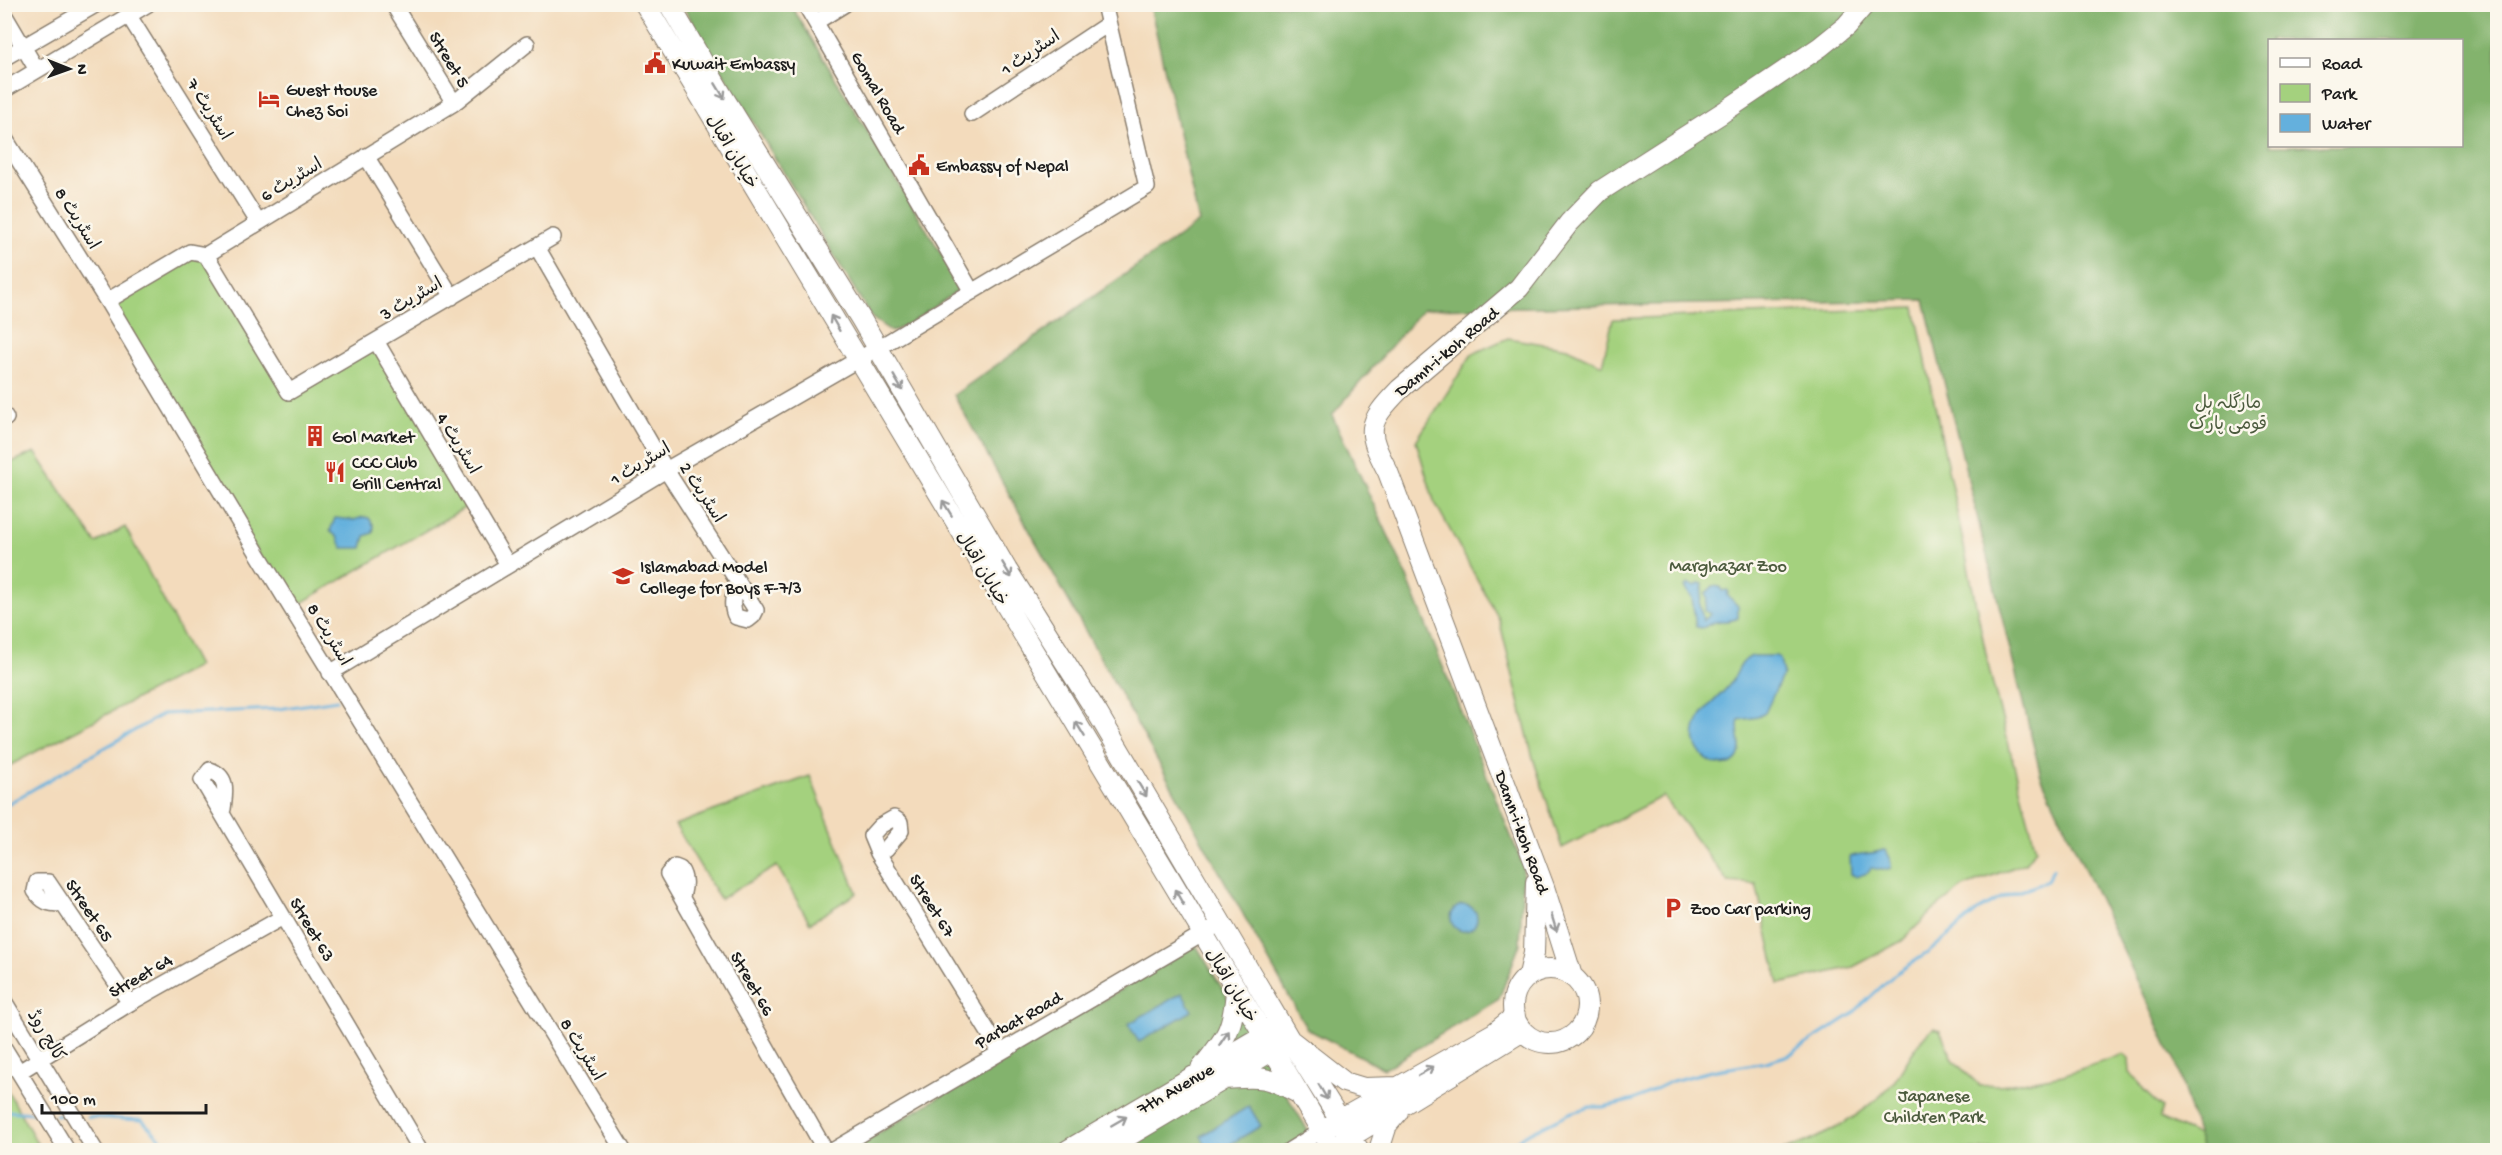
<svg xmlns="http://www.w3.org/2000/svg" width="2502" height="1155" font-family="'Gochi Hand','Playpen Sans Arabic',sans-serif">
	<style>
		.green { fill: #a4d17e; stroke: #60764d; stroke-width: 1.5 }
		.forest { fill: #83b36d; stroke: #506844; stroke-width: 1.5; fill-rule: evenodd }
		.water { fill: #64b0dd; stroke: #40667c; stroke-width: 1.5 }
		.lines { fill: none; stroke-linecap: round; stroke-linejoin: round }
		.stream { stroke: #64b0dd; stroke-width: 3 }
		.minor-casing { stroke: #887c6c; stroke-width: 18 }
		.major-casing { stroke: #887c6c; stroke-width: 22 }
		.minor { stroke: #fff; stroke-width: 15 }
		.major { stroke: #fff; stroke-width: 20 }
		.oneway { stroke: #999 }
		.labels { text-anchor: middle; stroke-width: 5; stroke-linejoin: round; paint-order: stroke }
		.street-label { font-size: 18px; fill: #1c1c1c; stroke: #fbf7ec }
		.poi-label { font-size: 18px; fill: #1c1c1c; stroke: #fbf7ec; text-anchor: start }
		.park-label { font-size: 18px; fill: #4c5b3e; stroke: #fbf7ec }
	</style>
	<rect width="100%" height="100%" fill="#fbf7ec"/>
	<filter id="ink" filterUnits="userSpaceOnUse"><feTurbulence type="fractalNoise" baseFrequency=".0167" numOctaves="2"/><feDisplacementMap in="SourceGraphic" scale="12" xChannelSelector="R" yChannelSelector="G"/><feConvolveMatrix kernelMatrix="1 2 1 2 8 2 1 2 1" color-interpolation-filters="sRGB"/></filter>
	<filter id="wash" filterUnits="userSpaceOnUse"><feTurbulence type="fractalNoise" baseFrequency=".008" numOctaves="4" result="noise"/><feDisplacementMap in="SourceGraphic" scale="24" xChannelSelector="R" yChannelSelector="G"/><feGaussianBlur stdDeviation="1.35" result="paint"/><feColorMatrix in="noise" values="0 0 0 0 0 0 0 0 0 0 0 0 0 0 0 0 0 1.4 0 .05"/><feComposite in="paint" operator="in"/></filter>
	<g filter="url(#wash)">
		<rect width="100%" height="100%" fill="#f3dbbc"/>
		<path class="green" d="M190,252l16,3 83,137 87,-51 97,162 -182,106 -184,-308z
			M1915,308l75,365 46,176 -11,14 -62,24 -31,24 -30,30 -49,26 -74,17 -23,-100 -28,-2 -65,-86 -101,52 -29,-90 -34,-139 -65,-118 -18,-60 56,-87 36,-16 59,10 35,17 11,-46z
			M35,452l61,91 29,-16 73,139 -193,102v-303z
			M810,776l47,117 -47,30 -33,-57 -57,33 -45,-74z
			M1934,1028l6,3 14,30 26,25 32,-2 51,-9 61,-21 5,5 1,14 7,6 7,12 18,17 -3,10 35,16h7l17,16h-435c41,-12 82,-35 110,-67 10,-12 28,-50 41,-55z
			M4,1086h1l36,64h-36z"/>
		<path class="forest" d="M682,5h109l171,283 -52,35 -18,9 -20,-14z
			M1150,5h1347v1145h-295l-26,-87 -135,-287 -117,-476 -501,9 -91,106 70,150 121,301 -3,78 -21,55 -115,70 -77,-40 -353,-634 245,-173zM2270,40h192v106h-192z
			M1196,945l119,197 -14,8h-451z"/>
		<path class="water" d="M363,517l6,1 5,8 -1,7 -8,3 -3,12h-19l-6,-11 -7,-6 5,-13 19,2z
			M1700,583l3,1 -3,20 3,17 8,-7 -6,-3 2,-13 -2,-4 8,-8 7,1 2,4 5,-1 2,2 -2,3 11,11v12c-9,5 -20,1 -28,6 -6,3 -6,5 -14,3l-4,-29 -7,-11 2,-3 8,2z
			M1752,656h24l4,3 3,15 -18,39 -7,4 -19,3c-4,11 5,26 -1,37 -13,20 -58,-2 -39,-38 8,-14 22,-23 31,-35 8,-10 9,-23 22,-28z
			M1883,850h3l4,8 1,10 -7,2 -13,-2 -4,5 -10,4 -6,-3 -1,-17c12,-5 22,-2 33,-7z
			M1451 918a13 13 0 1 1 26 0a13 13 0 1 1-26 0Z
			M1182,993l10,18 -53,31 -11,-18z
			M1249,1106l12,20 -41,24h-11l-8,-14z"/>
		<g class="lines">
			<path class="stream" d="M4,806l159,-92 115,-5 59,-9
				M4,1111l30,2
				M56,1115h9
				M88,1117l54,3 30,30
				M1507,1150l16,-14 47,-23 20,-6h13l31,-7 38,-19 39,-10 55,-9 23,-7 62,-40 44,-41 34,-22 47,-40 25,-14 37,-13 9,-5 6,-11"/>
		</g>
	</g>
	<g filter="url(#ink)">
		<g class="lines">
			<defs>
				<path id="minor" d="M393,4l61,99
					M805,4l167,288
					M4,14l33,56
					M129,16l129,206
					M816,22l29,-18
					M4,58l93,-54
					M4,90l144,-86
					M972,114l136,-90
					M4,137l103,164 148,248 368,601
					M366,156l86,141
					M537,247l129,223 90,140 -3,6 -5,4 -12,-3c-6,-11 -3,-22 2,-34
					M206,255l83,137 264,-155
					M206,255l248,-152 73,-59
					M107,301l83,-49 16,3
					M376,341l132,224
					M4,415l2,3
					M330,673l336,-203 212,-122 269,-161 -43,-183
					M223,809c2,-17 6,-32 -13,-39l-8,10 219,370
					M886,849l15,-18 -1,-9 -6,-4 -14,8 -9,10 7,17 122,198
					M682,896c3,-10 4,-18 -2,-27l-5,-2 -7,7 157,276
					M61,904c-12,0 -19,-2 -26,-13l2,-9h11l82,121
					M4,1001l91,149
					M4,1048l63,102
					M19,1072l111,-69 153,-86
					M834,1150l377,-221
					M1290,1150l31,-19"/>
				<path id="major" d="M645,4l688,1146
					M669,4l53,91 139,224 146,251 91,144 192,326 69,110
					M1513 1006a37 37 0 1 1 74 0a37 37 0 1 1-74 0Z
					M1529,975l5,-22 2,-71
					M1572,976l-28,-89 -156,-415c-22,-42 -22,-48 12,-83l119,-101 50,-65 31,-32 122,-78 98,-66 26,-21 19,-22
					M1201,1069c25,-32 31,-36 35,-77
					M1224,1079c35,-2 41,-4 72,13
					M1329,1126l165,-93 21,-17
					M1339,1144l184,-113
					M1068,1150l206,-121
					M1105,1150l185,-110 54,42 20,6 33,-1
					M1379,1150l8,-25 11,-13"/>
			</defs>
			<use href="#minor" class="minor-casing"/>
			<use href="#major" class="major-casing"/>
			<use href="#minor" class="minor"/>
			<use href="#major" class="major"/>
		</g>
		<defs><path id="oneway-shaft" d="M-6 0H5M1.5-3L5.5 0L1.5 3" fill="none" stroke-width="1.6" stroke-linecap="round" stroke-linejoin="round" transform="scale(1.5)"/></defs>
		<g class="oneway">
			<use href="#oneway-shaft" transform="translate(720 91) rotate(59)"/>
			<use href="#oneway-shaft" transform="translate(835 323) rotate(-120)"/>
			<use href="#oneway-shaft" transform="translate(898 383) rotate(60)"/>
			<use href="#oneway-shaft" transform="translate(947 508) rotate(-121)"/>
			<use href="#oneway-shaft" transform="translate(1007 570) rotate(59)"/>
			<use href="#oneway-shaft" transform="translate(1080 729) rotate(-121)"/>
			<use href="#oneway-shaft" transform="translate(1142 789) rotate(59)"/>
			<use href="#oneway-shaft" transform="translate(1179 897) rotate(-120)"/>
			<use href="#oneway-shaft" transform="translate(1554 923) rotate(73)"/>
			<use href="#oneway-shaft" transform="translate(1224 1038) rotate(-56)"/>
			<use href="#oneway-shaft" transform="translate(1426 1071) rotate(-29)"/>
			<use href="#oneway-shaft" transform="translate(1323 1092) rotate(60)"/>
			<use href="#oneway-shaft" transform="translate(1119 1121) rotate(-30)"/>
		</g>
	</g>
	<defs>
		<symbol id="civic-bare" viewBox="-9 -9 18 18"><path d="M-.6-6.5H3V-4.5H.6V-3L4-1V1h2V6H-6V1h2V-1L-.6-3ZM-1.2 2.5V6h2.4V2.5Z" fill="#c8321e" stroke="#fbf7ec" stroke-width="2.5" paint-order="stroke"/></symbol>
		<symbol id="hotel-bare" viewBox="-9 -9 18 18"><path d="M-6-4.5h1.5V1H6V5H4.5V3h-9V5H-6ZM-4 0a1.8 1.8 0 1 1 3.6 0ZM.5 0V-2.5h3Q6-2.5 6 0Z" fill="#c8321e" stroke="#fbf7ec" stroke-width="2.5" paint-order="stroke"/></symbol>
		<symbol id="building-bare" viewBox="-9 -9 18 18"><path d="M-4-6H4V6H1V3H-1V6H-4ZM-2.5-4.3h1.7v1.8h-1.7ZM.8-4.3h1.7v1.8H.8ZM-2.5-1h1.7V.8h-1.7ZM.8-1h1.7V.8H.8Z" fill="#c8321e" stroke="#fbf7ec" stroke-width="2.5" paint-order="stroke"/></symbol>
		<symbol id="restaurant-bare" viewBox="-9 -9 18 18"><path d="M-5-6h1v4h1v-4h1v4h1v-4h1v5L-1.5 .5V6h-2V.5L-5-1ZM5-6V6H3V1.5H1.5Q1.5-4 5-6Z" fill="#c8321e" stroke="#fbf7ec" stroke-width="2.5" paint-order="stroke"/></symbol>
		<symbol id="school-bare" viewBox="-9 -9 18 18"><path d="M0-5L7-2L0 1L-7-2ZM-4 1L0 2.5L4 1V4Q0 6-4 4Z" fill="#c8321e" stroke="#fbf7ec" stroke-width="2.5" paint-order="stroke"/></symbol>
		<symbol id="parking-bare" viewBox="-9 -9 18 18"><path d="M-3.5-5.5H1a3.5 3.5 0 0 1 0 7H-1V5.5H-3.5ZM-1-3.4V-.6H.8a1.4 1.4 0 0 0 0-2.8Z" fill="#c8321e" stroke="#fbf7ec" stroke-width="2.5" paint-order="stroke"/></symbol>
	</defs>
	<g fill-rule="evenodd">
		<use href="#civic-bare" x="640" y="48" width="30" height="30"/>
		<use href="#hotel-bare" x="254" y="84" width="30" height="30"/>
		<use href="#civic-bare" x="904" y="150" width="30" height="30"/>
		<use href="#building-bare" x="300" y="421" width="30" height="30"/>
		<use href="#restaurant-bare" x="320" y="457" width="30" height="30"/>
		<use href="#school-bare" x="608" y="561" width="30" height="30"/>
		<use href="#parking-bare" x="1658" y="893" width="30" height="30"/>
	</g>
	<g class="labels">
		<g class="street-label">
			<text transform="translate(1030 52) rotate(-34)" y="6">اسٹریٹ 1</text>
			<text transform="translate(450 59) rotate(59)" y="6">Street 5</text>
			<text transform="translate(879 92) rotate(60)" y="6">Gomal Road</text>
			<text transform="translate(210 109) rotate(58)" y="6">اسٹریٹ 7</text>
			<text transform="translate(733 151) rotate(59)" y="6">خیابان اقبال</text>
			<text transform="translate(291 179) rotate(-31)" y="6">اسٹریٹ 6</text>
			<text transform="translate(78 218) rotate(58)" y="6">اسٹریٹ 8</text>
			<text transform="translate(411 298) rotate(-30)" y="6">اسٹریٹ 3</text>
			<text transform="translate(1446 351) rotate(-40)" y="6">Damn-i-koh Road</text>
			<text transform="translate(459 443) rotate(59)" y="6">اسٹریٹ 4</text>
			<text transform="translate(640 463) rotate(-31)" y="6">اسٹریٹ 1</text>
			<text transform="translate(703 492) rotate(57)" y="6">اسٹریٹ 2</text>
			<text transform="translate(983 568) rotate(59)" y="6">خیابان اقبال</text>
			<text transform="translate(330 634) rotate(59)" y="6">اسٹریٹ 8</text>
			<text transform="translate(1523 832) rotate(70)" y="6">Damn-i-koh Road</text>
			<text transform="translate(933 905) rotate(58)" y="6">Street 67</text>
			<text transform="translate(90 910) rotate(56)" y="6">Street 65</text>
			<text transform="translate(313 929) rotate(59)" y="6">Street 63</text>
			<text transform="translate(140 975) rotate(-30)" y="6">Street 64</text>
			<text transform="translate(753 983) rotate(60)" y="6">Street 66</text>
			<text transform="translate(1232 985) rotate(59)" y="6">خیابان اقبال</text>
			<text transform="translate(1018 1019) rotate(-30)" y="6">Parbat Road</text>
			<text transform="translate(47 1035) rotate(59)" y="6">کالج روڈ</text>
			<text transform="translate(583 1049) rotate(59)" y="6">اسٹریٹ 8</text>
			<text transform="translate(1175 1088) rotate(-30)" y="6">7th Avenue</text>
		</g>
		<g class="poi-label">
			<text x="672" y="69">Kuwait Embassy</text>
			<text x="286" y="95">Guest House<tspan x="286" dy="21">Chez Soi</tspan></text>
			<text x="936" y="171">Embassy of Nepal</text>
			<text x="332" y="442">Gol Market</text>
			<text x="352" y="468">CCC Club<tspan x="352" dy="21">Grill Central</tspan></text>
			<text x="640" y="572">Islamabad Model<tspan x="640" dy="21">College for Boys F-7/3</tspan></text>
			<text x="1690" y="914">Zoo Car parking</text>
		</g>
		<g class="park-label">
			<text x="2228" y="408">مارگلہ ہل<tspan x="2228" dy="21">قومی پارک</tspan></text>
			<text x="1728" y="571">Marghazar Zoo</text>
			<text x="1934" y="1101">Japanese<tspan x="1934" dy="21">Children Park</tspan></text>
		</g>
	</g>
	<rect width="2502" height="1155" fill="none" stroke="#fbf7ec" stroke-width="24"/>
	<rect x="2268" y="39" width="195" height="108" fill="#fbf7ec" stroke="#a29f99" stroke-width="1.5"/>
	<rect x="2280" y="58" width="30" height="9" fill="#ffffff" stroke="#a29f99" stroke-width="1.5"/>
	<text x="2322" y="69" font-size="18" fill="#1c1c1c">Road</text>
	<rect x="2280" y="84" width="30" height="18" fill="#a4d17e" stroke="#a29f99" stroke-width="1.5"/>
	<text x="2322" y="99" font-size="18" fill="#1c1c1c">Park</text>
	<rect x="2280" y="114" width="30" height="18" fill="#64b0dd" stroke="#a29f99" stroke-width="1.5"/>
	<text x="2322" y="129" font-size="18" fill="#1c1c1c">Water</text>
	<g transform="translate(69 69) rotate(91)" stroke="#fbf7ec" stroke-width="4.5" paint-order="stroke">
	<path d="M0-4.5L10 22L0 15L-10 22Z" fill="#1c1c1c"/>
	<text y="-9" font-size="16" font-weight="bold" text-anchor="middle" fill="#1c1c1c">N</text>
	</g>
	<path d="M42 1104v9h164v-9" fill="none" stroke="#1c1c1c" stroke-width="3"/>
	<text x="51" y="1104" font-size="18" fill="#1c1c1c" stroke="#fbf7ec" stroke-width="4.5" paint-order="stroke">100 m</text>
</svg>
